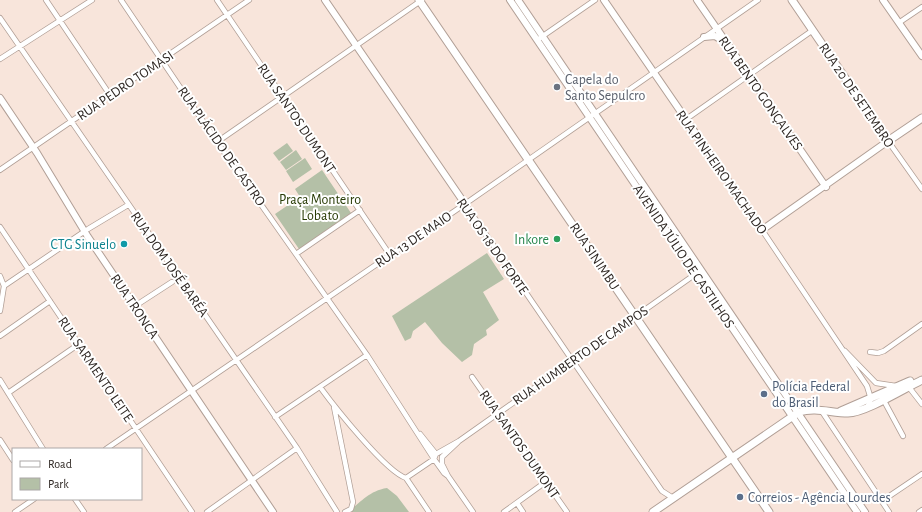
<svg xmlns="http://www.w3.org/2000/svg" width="922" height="512" font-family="'Alegreya Sans',sans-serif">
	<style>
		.green { fill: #b4c0a7 }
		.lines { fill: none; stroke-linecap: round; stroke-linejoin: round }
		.minor-casing { stroke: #b19f96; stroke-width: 6 }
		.tertiary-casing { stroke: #b19f96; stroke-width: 8 }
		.secondary-casing { stroke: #b19f96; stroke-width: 9 }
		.primary-casing { stroke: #b19f96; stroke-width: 9 }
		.minor { stroke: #fff; stroke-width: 4.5 }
		.tertiary { stroke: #fff; stroke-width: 6 }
		.secondary { stroke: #fff; stroke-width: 7 }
		.primary { stroke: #fff; stroke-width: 7 }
		.worship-dot { fill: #6b7280; stroke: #fff; stroke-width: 1.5 }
		.leisure-dot { fill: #2e9e5b; stroke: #fff; stroke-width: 1.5 }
		.culture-dot { fill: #0f9aa8; stroke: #fff; stroke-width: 1.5 }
		.service-dot { fill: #5c6f8a; stroke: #fff; stroke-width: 1.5 }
		.labels { text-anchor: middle; stroke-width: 4; stroke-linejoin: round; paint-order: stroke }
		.worship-label { font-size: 14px; fill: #5b616d; stroke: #fff; text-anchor: start }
		.street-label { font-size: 14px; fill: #2d2622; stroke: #fff }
		.park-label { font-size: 14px; fill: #283b05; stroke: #fff }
		.leisure-label { font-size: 14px; fill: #27864d; stroke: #fff; text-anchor: end }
		.culture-label { font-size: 14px; fill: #0d838f; stroke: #fff; text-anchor: end }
		.service-label { font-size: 14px; fill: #4e5e75; stroke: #fff; text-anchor: start }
	</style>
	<rect width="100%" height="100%" fill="#f8e5db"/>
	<path class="green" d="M287,143l6,8 -14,10 -6,-8z
		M296,150l6,9 -16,11 -6,-8z
		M305,158l7,11 -19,13 -7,-11z
		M322,170l29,43 -52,36 -24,-35 25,-17 -5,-8z
		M487,253l17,26 -21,13 16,28 -13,10 1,5 -13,9 -2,11 -10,7 -20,-19 -17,-21 -12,9 -2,7 -6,3 -13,-25z
		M387,488l10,8 12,16h-62c14,-9 21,-21 40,-24z"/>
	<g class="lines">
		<defs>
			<path id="minor" d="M46,0l64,95
				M121,0l96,142 150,213 67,104 10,14 4,3 25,36
				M217,0l173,255
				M0,18l297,430 40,64
				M900,22l22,-15
				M540,38l55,-38
				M0,59l92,-59
				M685,120l128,-90
				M888,141l34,48
				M217,142l205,-142
				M0,170l249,-170
				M465,204l197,287 11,7
				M0,227l192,285
				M762,230l105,156 4,13 -4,9
				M296,254l64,-44
				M0,276l4,10 -4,25
				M4,286l84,-57 40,-24
				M135,306l37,-24
				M0,336l50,-35
				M845,351l31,32 20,3
				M870,352l8,1 6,-2 38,-27
				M472,377l95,135
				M0,380l43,69
				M908,386l14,18
				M320,387c14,19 66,85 86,91
				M8,393l71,-49
				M883,399l20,37
				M334,407l19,95 -2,7 -6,3
				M821,410l68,102
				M275,417l92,-62
				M420,434l16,20
				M0,440l13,20
				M106,449l359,-245 293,-204
				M448,476l-6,-12v-7l16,-15
				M406,478l28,-19 2,-5 23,-13 238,-168
				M406,478l23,34
				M75,499l9,13
				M882,501l40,-27
				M517,503l6,9
				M15,512l19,-13
				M207,512l90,-64
				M504,512l43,-31
				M919,512l3,-2"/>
			<path id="tertiary" d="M325,0l140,204
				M510,0l347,512
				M518,0l347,512
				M604,0l158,230 126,-89
				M697,0l129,187
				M883,0l39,56
				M704,37l11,-1 8,5
				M0,98l37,55 51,84 185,275"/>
			<path id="secondary" d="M841,411l69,-30
				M653,512l146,-100c17,-5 32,1 49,1 17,0 57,-25 74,-33"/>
			<path id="primary" d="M419,0l350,512
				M792,0l96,141 34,-23"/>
		</defs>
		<use href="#minor" class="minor-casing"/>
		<use href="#tertiary" class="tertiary-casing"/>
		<use href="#secondary" class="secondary-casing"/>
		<use href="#primary" class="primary-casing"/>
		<use href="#minor" class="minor"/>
		<use href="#tertiary" class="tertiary"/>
		<use href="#secondary" class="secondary"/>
		<use href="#primary" class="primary"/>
	</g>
	<circle class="worship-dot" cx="557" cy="87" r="4"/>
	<circle class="leisure-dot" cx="557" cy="239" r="4"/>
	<circle class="culture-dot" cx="124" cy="244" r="4"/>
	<g class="service-dot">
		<circle cx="764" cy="394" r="4"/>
		<circle cx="740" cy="497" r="4"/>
	</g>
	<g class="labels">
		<g class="worship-label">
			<text x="565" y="84">Capela do<tspan x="565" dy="16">Santo Sepulcro</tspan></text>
		</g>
		<g class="street-label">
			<text transform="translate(125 85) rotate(-34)" y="5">RUA PEDRO TOMASI</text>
			<text transform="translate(761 93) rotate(55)" y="5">RUA BENTO GONÇALVES</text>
			<text transform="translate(857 95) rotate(56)" y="5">RUA 20 DE SETEMBRO</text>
			<text transform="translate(297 118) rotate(56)" y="5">RUA SANTOS DUMONT</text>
			<text transform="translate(222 146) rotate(55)" y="5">RUA PLÁCIDO DE CASTRO</text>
			<text transform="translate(722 172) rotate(55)" y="5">RUA PINHEIRO MACHADO</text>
			<text transform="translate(413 239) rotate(-34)" y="5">RUA 13 DE MAIO</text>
			<text transform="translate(493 246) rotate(55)" y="5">RUA OS 18 DO FORTE</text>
			<text transform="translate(595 256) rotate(56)" y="5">RUA SINIMBU</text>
			<text transform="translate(684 256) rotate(56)" y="5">AVENIDA JÚLIO DE CASTILHOS</text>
			<text transform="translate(170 264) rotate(55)" y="5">RUA DOM JOSÉ BARÉA</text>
			<text transform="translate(135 306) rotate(56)" y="5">RUA TRONCA</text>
			<text transform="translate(580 355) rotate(-35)" y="5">RUA HUMBERTO DE CAMPOS</text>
			<text transform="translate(96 369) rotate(56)" y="5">RUA SARMENTO LEITE</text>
			<text transform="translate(520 444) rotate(55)" y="5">RUA SANTOS DUMONT</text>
		</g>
		<g class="park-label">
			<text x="320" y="204">Praça Monteiro<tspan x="320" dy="16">Lobato</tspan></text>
		</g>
		<g class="leisure-label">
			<text x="549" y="244">Inkore</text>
		</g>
		<g class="culture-label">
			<text x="116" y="249">CTG Sinuelo</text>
		</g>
		<g class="service-label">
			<text x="772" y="391">Polícia Federal<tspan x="772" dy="16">do Brasil</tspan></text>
			<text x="748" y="502">Correios - Agência Lourdes</text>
		</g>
	</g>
	<rect x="12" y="448" width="130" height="52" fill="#ffffff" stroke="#aba8a7"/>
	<rect x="20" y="461" width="20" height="6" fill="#ffffff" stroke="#aba8a7"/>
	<text x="48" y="468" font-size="12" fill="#2d2622">Road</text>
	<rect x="20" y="478" width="20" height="12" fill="#b4c0a7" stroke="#aba8a7"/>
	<text x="48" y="488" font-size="12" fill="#2d2622">Park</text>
</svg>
